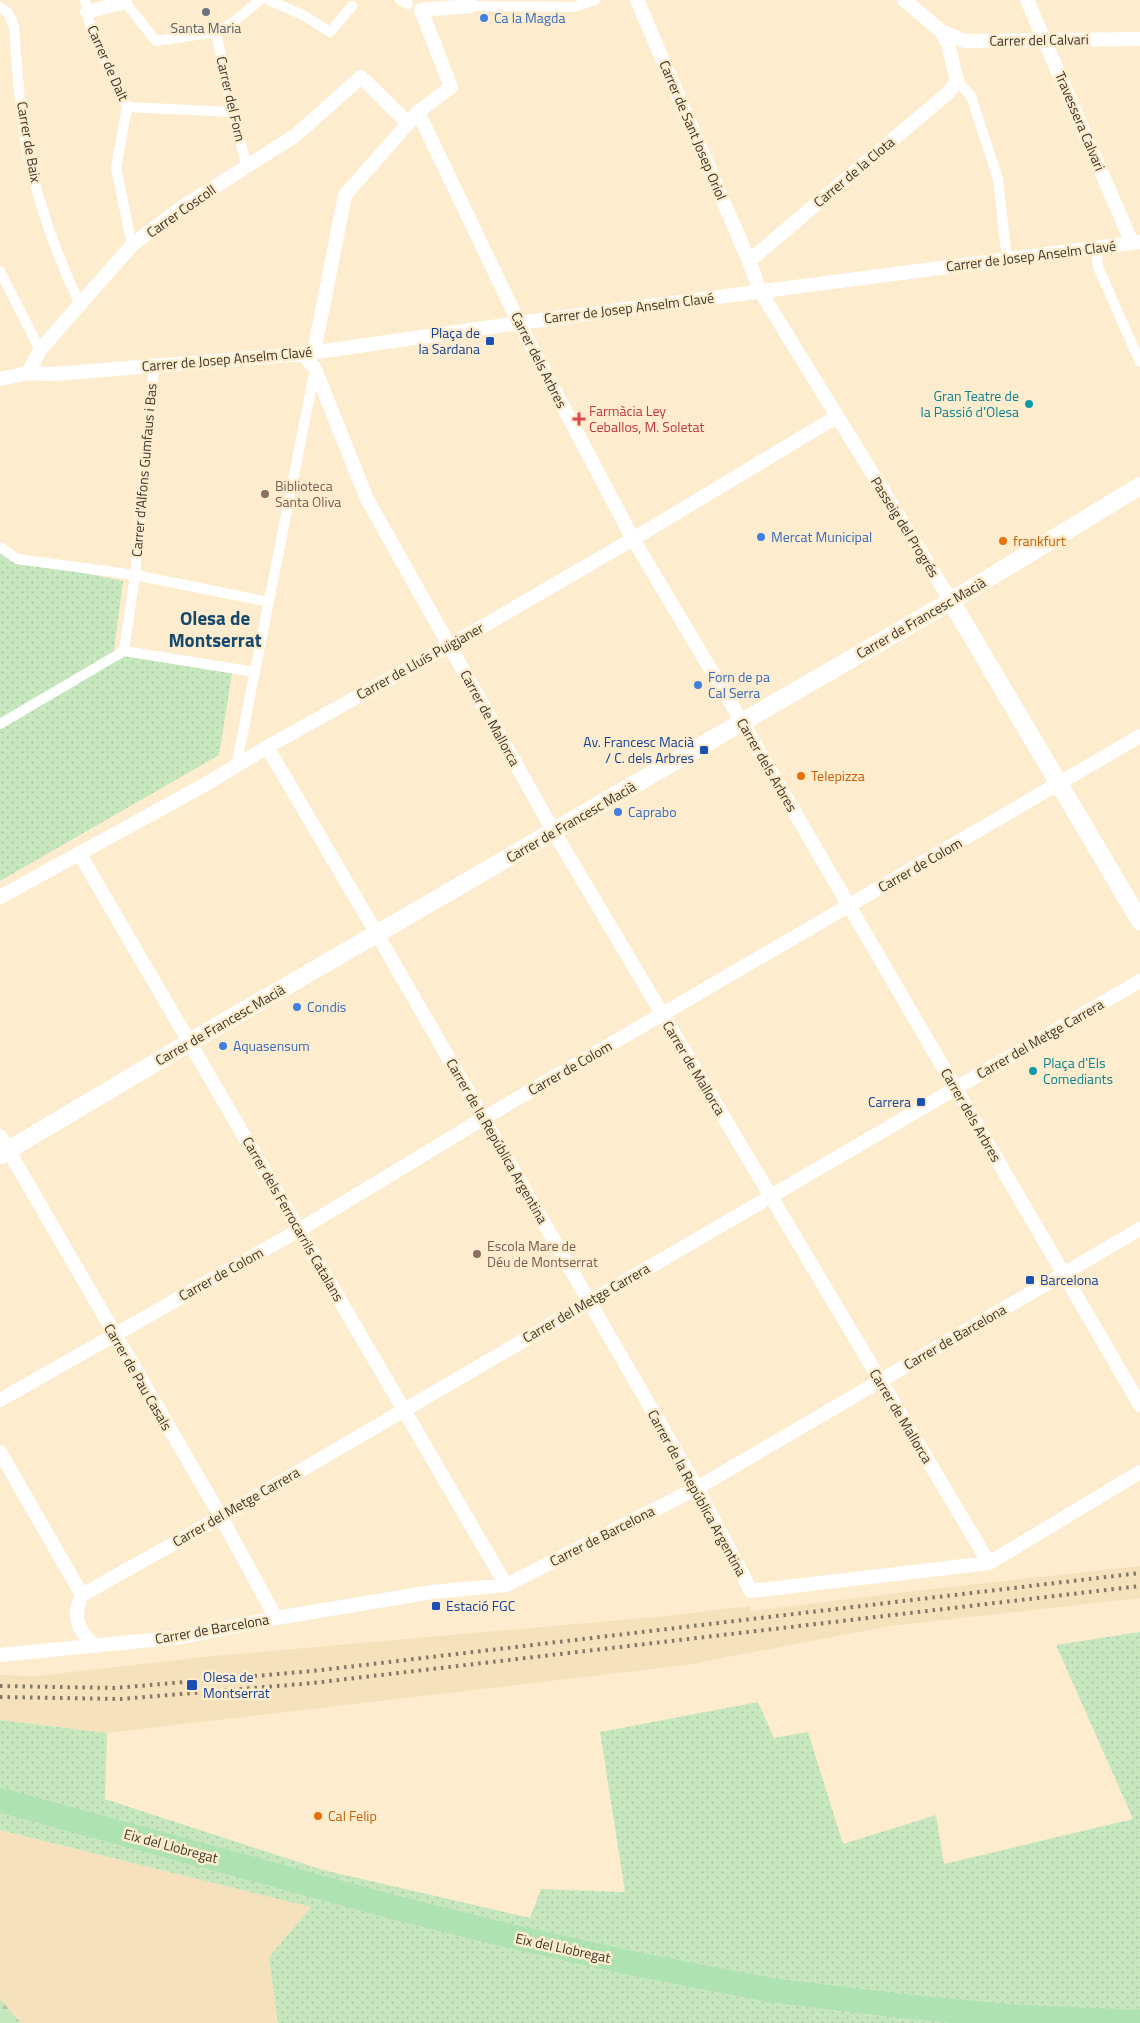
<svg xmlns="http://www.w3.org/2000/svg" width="1140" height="2023" font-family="'Titillium Web',sans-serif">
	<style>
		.built { fill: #f5e1bc }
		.grass { fill: url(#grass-dots) }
		.forest { fill: url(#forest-firs) }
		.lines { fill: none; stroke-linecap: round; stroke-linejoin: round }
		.pedestrian { stroke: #fff; stroke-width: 10 }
		.minor { stroke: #fff; stroke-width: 14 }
		.tertiary { stroke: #fff; stroke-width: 18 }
		.trunk { stroke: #aee2b2; stroke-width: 24 }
		.rail { stroke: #837966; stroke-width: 4; stroke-dasharray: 2.5 5; stroke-linecap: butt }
		.worship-dot { fill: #6b7280; stroke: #fdedce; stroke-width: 2 }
		.shop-dot { fill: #3f7fe0; stroke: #fdedce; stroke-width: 2 }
		.transit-dot { fill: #1a4fb4; stroke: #fdedce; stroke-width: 2 }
		.culture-dot { fill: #0f9aa8; stroke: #fdedce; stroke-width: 2 }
		.health-dot { fill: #e0444e; stroke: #fdedce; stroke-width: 2 }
		.education-dot { fill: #8d6e63; stroke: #fdedce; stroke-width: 2 }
		.food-dot { fill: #e8710a; stroke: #fdedce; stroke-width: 2 }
		.labels { text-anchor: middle; stroke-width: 5; stroke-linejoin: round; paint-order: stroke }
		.shop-label { font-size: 14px; fill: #366cbe; stroke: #fdedce; text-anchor: start }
		.worship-label { font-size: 14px; fill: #5b616d; stroke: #fdedce }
		.street-label { font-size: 14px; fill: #3c362a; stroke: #fdedce }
		.transit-label { font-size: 14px; fill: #164399; stroke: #fdedce; text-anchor: end }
		.culture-label { font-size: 14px; fill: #0d838f; stroke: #fdedce; text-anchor: end }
		.health-label { font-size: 14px; fill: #be3a42; stroke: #fdedce; text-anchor: start }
		.education-label { font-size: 14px; fill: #785e54; stroke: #fdedce; text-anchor: start }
		.food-label { font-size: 14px; fill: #c56008; stroke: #fdedce; text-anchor: start }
		.district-label { font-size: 19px; font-weight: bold; fill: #17496d; stroke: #fdedce }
	</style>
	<defs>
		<pattern id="grass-dots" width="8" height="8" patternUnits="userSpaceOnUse" patternTransform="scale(1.25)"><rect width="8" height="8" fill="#c7e7be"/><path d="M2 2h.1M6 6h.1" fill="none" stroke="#acc7a3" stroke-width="1.8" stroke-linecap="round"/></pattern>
		<pattern id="forest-firs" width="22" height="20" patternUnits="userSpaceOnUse" patternTransform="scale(1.25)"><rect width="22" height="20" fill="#c7e7be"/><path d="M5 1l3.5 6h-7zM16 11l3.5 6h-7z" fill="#acc7a3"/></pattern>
	</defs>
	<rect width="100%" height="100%" fill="#fdedce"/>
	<path class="built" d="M1140,1566v32l-250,28 -204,39 -579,68 -107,-13v-45l37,1 166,-19 463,-41 84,-10 1,5 154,-19z
		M0,1830l311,77 -42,50 9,66h-257l-21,-24z"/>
	<path class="grass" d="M0,551l12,7 111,23 -9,69 119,17 -14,88 -219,126z
		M1140,1632v391h-862l-9,-66 42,-50 -311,-77v-110l107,13 -2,66 218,71 207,48 11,-29 84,3 -25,-160 158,-30 16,36 34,-6 35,112 93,-29 8,49 189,-45 -77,-174z"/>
	<path class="forest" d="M0,1999l21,24h-21z"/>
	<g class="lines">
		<path class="pedestrian" d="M85,0l6,31 36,76 -11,61 16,77
			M268,0l35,15 27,17 22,-26
			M400,0l8,4
			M125,2l31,39 60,-9 16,-9 28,-23
			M470,6l104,1 21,-7
			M0,7l9,7 5,13c3,39 5,80 12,118 11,56 30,109 54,160
			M216,32l16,80 15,54
			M957,81l14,15 27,83 9,80
			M127,107l105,5
			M1096,248l2,19 42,95
			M0,271l40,79
			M0,547l17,12 118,16 134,27
			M124,651l11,-76 19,-209
			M0,724l124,-73 131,21
			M236,767l79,-398"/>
		<path class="minor" d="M637,0l112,261 11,30 191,310
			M1027,0l105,243
			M87,12l38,-10v-2
			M940,30l24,11 176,-2
			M418,112l101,211 114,216 109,183 398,683
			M749,261l199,-168 9,-12 -9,-37 -8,-14 -36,-30
			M314,352l31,-157 73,-83 33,-25 -30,-77 49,-4 -2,-6
			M303,354l12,15 52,130 187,333 435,731
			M28,373l12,-23 92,-105 46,-35 118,-75 65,-58 47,46
			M0,379l28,-6 25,1 250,-20 216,-31 621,-81
			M267,747l110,187 320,554 54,103 238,-28 151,-91
			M79,853l427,732
			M0,897l206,-113 61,-37 182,-101 184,-107 203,-122
			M0,1136l221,381 55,101
			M0,1400l299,-170 185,-112 656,-382
			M0,1452l82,143
			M96,1646c-19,-14 -24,-30 -14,-51l139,-78 919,-536
			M0,1655l181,-18 95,-19 156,-26 74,-7 191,-97 443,-259"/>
		<path class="tertiary" d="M951,601l189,320
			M0,1155l190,-113 761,-441 189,-115"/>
		<path class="trunk" d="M0,1800l393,107 117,29 121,27 139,27 140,17 111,10 119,5"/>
		<path class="rail" d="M0,1686l115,2 198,-17 827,-98
			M0,1697l121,2 192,-16 827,-97"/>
	</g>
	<circle class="worship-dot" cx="206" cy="12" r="5"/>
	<g class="shop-dot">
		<circle cx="484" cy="18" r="5"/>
		<circle cx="761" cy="537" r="5"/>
		<circle cx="698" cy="685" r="5"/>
		<circle cx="618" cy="812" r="5"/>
		<circle cx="297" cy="1007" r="5"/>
		<circle cx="223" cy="1046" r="5"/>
	</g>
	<g class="transit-dot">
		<rect x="485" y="336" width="10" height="10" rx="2.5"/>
		<rect x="699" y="745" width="10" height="10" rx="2.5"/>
		<rect x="916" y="1097" width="10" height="10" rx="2.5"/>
		<rect x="1025" y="1275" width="10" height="10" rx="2.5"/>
		<rect x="431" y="1601" width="10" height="10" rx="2.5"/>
		<rect x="186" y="1679" width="12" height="12" rx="2.5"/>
	</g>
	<g class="culture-dot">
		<circle cx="1029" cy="404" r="5"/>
		<circle cx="1033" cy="1071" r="5"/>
	</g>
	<path class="health-dot" d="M576.5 411.5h5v5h5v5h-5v5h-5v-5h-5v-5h5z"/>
	<g class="education-dot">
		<circle cx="265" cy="494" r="5"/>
		<circle cx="477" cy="1254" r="5"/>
	</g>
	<g class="food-dot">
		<circle cx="1003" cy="541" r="5"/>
		<circle cx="801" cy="776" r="5"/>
		<circle cx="318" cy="1816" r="5"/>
	</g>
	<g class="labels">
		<g class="shop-label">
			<text x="494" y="23">Ca la Magda</text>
			<text x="771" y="542">Mercat Municipal</text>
			<text x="708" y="682">Forn de pa<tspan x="708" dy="16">Cal Serra</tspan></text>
			<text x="628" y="817">Caprabo</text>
			<text x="307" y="1012">Condis</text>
			<text x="233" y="1051">Aquasensum</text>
		</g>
		<g class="worship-label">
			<text x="206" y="33">Santa Maria</text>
		</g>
		<g class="street-label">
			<text transform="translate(1039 40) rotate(-1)" y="5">Carrer del Calvari</text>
			<text transform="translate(108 63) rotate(66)" y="5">Carrer de Dalt</text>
			<text transform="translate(231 99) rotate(77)" y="5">Carrer del Forn</text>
			<text transform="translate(1080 121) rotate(67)" y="5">Travessera Calvari</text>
			<text transform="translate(693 130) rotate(67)" y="5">Carrer de Sant Josep Oriol</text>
			<text transform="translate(29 142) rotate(80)" y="5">Carrer de Baix</text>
			<text transform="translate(854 172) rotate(-40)" y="5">Carrer de la Clota</text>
			<text transform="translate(181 211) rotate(-35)" y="5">Carrer Coscoll</text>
			<text transform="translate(1031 256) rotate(-7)" y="5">Carrer de Josep Anselm Clavé</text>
			<text transform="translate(629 308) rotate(-7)" y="5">Carrer de Josep Anselm Clavé</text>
			<text transform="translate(227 359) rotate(-5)" y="5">Carrer de Josep Anselm Clavé</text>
			<text transform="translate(539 360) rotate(63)" y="5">Carrer dels Arbres</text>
			<text transform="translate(144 470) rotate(-85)" y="5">Carrer d'Alfons Gumfaus i Bas</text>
			<text transform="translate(905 527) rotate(58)" y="5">Passeig del Progrés</text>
			<text transform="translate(921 618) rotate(-30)" y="5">Carrer de Francesc Macià</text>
			<text transform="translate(420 661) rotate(-29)" y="5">Carrer de Lluís Puigjaner</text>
			<text transform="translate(490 718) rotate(61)" y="5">Carrer de Mallorca</text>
			<text transform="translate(767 765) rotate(60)" y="5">Carrer dels Arbres</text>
			<text transform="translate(571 822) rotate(-30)" y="5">Carrer de Francesc Macià</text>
			<text transform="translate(920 865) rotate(-30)" y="5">Carrer de Colom</text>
			<text transform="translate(220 1025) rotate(-30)" y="5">Carrer de Francesc Macià</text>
			<text transform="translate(1040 1039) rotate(-30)" y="5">Carrer del Metge Carrera</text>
			<text transform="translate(570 1068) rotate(-30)" y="5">Carrer de Colom</text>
			<text transform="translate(694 1068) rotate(59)" y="5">Carrer de Mallorca</text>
			<text transform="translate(971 1115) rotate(60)" y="5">Carrer dels Arbres</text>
			<text transform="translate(497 1141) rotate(60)" y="5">Carrer de la República Argentina</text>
			<text transform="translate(293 1219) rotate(60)" y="5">Carrer dels Ferrocarrils Catalans</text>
			<text transform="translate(221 1274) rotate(-29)" y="5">Carrer de Colom</text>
			<text transform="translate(586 1303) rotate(-30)" y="5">Carrer del Metge Carrera</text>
			<text transform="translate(955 1337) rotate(-30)" y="5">Carrer de Barcelona</text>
			<text transform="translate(138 1377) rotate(60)" y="5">Carrer de Pau Casals</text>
			<text transform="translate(901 1416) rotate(59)" y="5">Carrer de Mallorca</text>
			<text transform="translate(697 1493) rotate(61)" y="5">Carrer de la República Argentina</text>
			<text transform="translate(236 1507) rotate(-30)" y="5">Carrer del Metge Carrera</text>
			<text transform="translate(602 1536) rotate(-27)" y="5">Carrer de Barcelona</text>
			<text transform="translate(212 1629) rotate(-10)" y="5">Carrer de Barcelona</text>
			<text transform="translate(171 1846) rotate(15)" y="5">Eix del Llobregat</text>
			<text transform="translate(563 1948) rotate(12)" y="5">Eix del Llobregat</text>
		</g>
		<g class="transit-label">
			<text x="480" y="338">Plaça de<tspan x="480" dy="16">la Sardana</tspan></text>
			<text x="694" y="747">Av. Francesc Macià<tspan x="694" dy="16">/ C. dels Arbres</tspan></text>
			<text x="911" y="1107">Carrera</text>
			<text x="1040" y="1285" text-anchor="start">Barcelona</text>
			<text x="446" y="1611" text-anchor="start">Estació FGC</text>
			<text x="203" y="1682" text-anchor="start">Olesa de<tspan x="203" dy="16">Montserrat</tspan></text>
		</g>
		<g class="culture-label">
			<text x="1019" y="401">Gran Teatre de<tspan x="1019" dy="16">la Passió d'Olesa</tspan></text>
			<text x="1043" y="1068" text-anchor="start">Plaça d'Els<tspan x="1043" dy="16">Comediants</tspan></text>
		</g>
		<g class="health-label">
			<text x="589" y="416">Farmàcia Ley<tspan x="589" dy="16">Ceballos, M. Soletat</tspan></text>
		</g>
		<g class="education-label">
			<text x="275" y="491">Biblioteca<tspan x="275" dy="16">Santa Oliva</tspan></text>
			<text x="487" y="1251">Escola Mare de<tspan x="487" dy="16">Déu de Montserrat</tspan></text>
		</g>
		<g class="food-label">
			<text x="1013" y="546">frankfurt</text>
			<text x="811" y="781">Telepizza</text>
			<text x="328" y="1821">Cal Felip</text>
		</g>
		<g class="district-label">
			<text x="215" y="625">Olesa de<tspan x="215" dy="22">Montserrat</tspan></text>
		</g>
	</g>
</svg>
